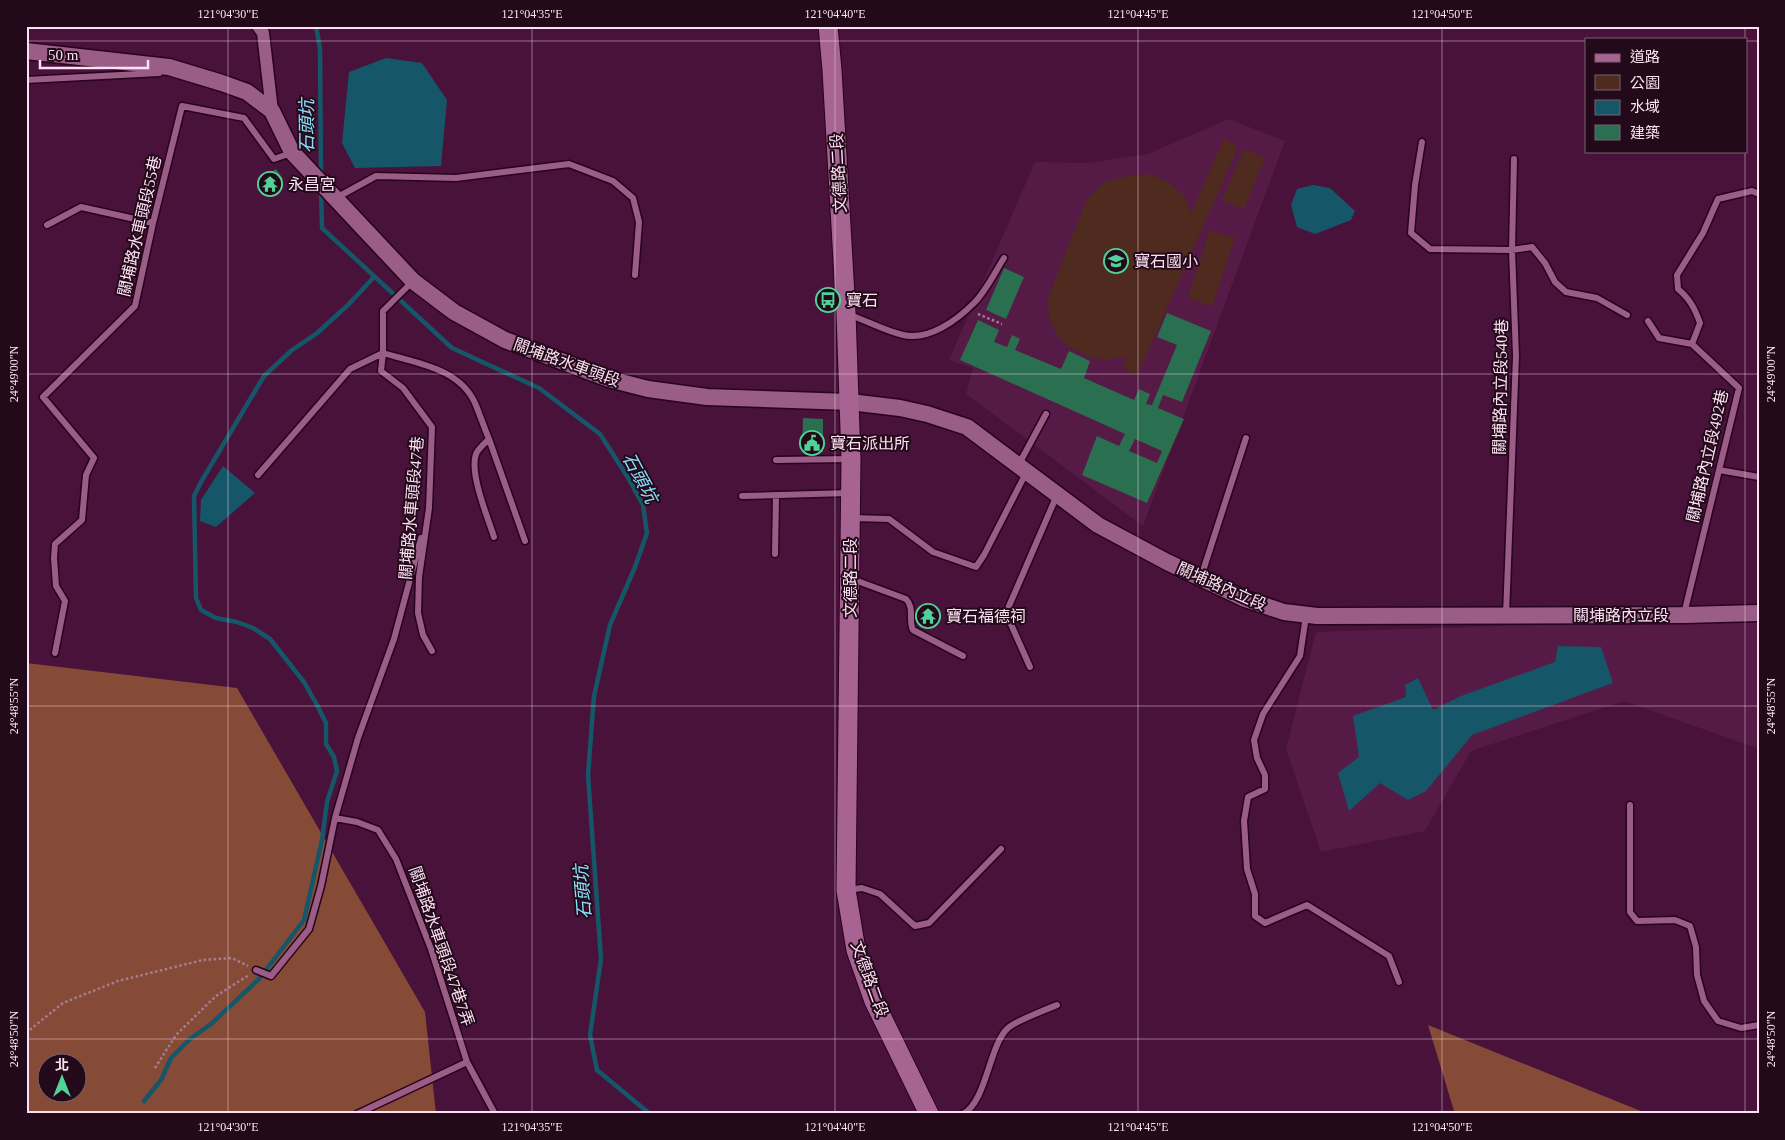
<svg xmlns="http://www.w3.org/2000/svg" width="1785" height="1140" font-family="'Times New Roman','Noto Sans TC',serif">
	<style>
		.built { fill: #561a46 }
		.green { fill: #4f2b1f }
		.forest { fill: #864b36; fill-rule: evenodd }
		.water { fill: #155769 }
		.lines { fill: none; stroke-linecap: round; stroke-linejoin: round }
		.stream { stroke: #155769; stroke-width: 4.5 }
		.building { fill: #2a6f4f; fill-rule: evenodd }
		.service-casing { stroke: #28021e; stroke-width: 9 }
		.minor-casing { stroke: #28021e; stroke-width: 15 }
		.tertiary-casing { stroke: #28021e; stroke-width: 19 }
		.secondary-casing { stroke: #28021e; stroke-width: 21 }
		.path { stroke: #a57c98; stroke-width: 2.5; stroke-dasharray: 2.5 2.5; stroke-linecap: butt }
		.service { stroke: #9a5d86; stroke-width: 6 }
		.minor { stroke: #9a5d86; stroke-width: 12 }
		.tertiary { stroke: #9a5d86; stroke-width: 16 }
		.secondary { stroke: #a76391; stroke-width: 19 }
		.ticks { fill: none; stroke: #fde1f2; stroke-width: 1; stroke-opacity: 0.45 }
		.labels { text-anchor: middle; stroke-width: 4; stroke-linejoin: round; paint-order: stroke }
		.street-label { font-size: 16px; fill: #fde1f2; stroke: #220a1a }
		.poi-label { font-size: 16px; fill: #fde1f2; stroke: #220a1a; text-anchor: start }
		.water-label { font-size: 18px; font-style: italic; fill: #88e0fc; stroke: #220a1a }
		.neatline { fill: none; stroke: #fde1f2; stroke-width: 2 }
		.ticks-label { font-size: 12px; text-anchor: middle; fill: #fde1f2 }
	</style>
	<rect width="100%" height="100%" fill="#49123a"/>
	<path class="built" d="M1229,119l56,22 -142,385 -177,-132 7,-26 -24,-8 86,-198 52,1 61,-9z
		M1759,618v131l-135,-48 -153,50 -46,80 -104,21 -35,-103 30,-117z"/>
	<path class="green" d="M1224,139l14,8 -101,229 -15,-8 6,-12 -23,4 -17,-4 -20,-10 -11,-11 -8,-18 -1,-19 39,-99 17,-17 24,-6 20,-2 21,8 15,14 7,17z
		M1244,149l21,9 -21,51 -22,-9z
		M1210,230l25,8 -23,68 -24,-8z"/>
	<path class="forest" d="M26,663l211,25 188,324 11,102h-410zM48,1062h30v30h-30z
		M1428,1025l220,89h-193z"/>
	<path class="water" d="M386,58l36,5 25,37 -6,66 -86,2 -13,-25 7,-71z
		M1313,185l17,3 25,23 -4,9 -36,14 -18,-7 -6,-22 6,-16z
		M223,466l32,27 -39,34 -16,-6 1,-21z
		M1558,646l43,1 12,36 -141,52 -46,56 -18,9 -28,-17 -31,28 -11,-38 21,-16 -6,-41 53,-19 -1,-12 13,-7 15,32 28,-14 94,-34z"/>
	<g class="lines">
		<path class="stream" d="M316,26l4,23 1,127
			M321,189l1,39 130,120 87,40 61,46 27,42 16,29 4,28 -12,34 -25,58 -16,71 -6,79 13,184 -11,76 7,35 53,44
			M144,1101l17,-21 10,-22 19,-19 21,-15 48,-45 45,-59 18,-80 5,-38 10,-31 -3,-14 -8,-13v-21l-9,-18 -13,-23 -34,-43 -17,-11 -16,-6 -21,-4 -15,-8 -5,-12 -2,-102 7,-14 63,-106 28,-26 24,-16 32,-29 26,-28"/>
	</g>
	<path class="building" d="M276,169l7,10 -15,10 -7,-10z
		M1004,268l20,9 -18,42 -20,-9z
		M1167,313l44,18 -29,71 -19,-7 -5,13 26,11 -37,84 -65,-28 15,-39 22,10 6,-12 -165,-74 18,-40 21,10 -5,12 13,5 5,-12 8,4 -5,11 46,19 8,-18 21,10 -6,17 50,22 5,-11 11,5 -4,10 6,1 25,-60 -20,-8zM1135,439l27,12 -5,12 -28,-12z
		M803,418l20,1v33h-21z
		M926,608l9,2 -4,14 -9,-2z"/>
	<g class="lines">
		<defs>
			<path id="service" d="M26,80l133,-7
				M1422,142l-7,43 -4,48 19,16 82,1 20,-3 13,16 10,19 11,10 31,6 30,17
				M336,198l40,-22 80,2 113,-14 44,17 20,17 6,24 -4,53
				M47,225l34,-18 72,16
				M850,315c17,6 35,16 53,20 26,6 54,-15 71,-32 12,-12 21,-31 30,-45
				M1648,321l11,17 33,6 47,44 -55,226
				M1692,344l8,-21c-5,-14 -10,-24 -22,-34l-1,-14 26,-42 15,-34 34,-8 7,3
				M489,439l36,102
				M776,460l74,-1
				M1019,464l27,-50
				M1719,470l40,7
				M258,475l92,-106 33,-16v-42l30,-30
				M742,496l107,-3
				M852,518l37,1 44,33 43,15 8,-12 42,-82
				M775,554l1,-59
				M1201,577l45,-139
				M852,579l54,20c9,9 2,21 7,31l50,26
				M1506,615l10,-259 -4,-106 2,-91
				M1306,616l-6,40 -37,58 -9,26 3,18 8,17v14l-17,8 -4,24 3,48 8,25v22l10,7 42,-18 82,51 10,26
				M432,651l-9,-16 -5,-22 1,-36 10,-69 3,-81 -29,-39 -22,-17 2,-18c33,10 76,15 92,50 5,12 9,24 14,36 -4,4 -11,10 -13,15 -7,19 12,64 18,83
				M55,653l10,-52 -9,-15 -2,-28 1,-14 27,-24 4,-45 8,-17 -51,-61 92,-91 18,-83 29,-117 62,12 30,41 17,-6
				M1030,667l-24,-54 51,-118
				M1630,805v107l7,9 38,-1 15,6 6,21 1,28 7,26 14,20 23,7 18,-3
				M335,818l22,4 21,8 18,29 35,90 36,113 28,52
				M847,890l15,-2 18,6 35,32 14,-3 72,-74
				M256,970l15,6 38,-47 12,-43 14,-68 23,-80 36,-99 27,-101
				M357,1114l110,-52
				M963,1114c24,-13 26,-69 45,-86 6,-6 39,-19 49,-23"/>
			<path id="minor" d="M258,26l5,7 9,78"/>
			<path id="tertiary" d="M26,51l143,16 53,16 25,9 25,19 20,41 121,129 41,31 51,28 104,39 39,10 59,8 143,5 50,6 27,6 40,13 131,98 69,37 78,37 39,13 33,4 367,-1 75,-2"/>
			<path id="secondary" d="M828,26l4,44 14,243 5,146 -5,431 10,60 18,51 55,113"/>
		</defs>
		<use href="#service" class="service-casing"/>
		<use href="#minor" class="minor-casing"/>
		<use href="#tertiary" class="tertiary-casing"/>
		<use href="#secondary" class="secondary-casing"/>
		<path class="path" d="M978,314l24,10
			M26,1033l37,-30 55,-22 85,-21 29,-2 16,8
			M155,1068l21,-33 40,-39 33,-21"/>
		<use href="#service" class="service"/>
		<use href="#minor" class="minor"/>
		<use href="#tertiary" class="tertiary"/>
		<use href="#secondary" class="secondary"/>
	</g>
	<path class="ticks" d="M228,26v1088M532,26v1088M835,26v1088M1138,26v1088M1442,26v1088M1745,26v13M26,41h1560M1746,41h13M1745,151v963M26,374h1733M26,706h1733M26,1039h1733"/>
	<defs>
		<symbol id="temple-ring" viewBox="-11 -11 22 22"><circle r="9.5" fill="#220a1a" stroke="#50d398" stroke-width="1.5"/><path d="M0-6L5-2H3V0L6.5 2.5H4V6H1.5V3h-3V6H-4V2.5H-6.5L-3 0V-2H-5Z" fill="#50d398"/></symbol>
		<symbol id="school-ring" viewBox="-11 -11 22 22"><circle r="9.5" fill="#220a1a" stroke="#50d398" stroke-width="1.5"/><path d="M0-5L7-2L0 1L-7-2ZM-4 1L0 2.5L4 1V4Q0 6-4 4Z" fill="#50d398"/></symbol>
		<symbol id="bus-ring" viewBox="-11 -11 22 22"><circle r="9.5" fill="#220a1a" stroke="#50d398" stroke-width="1.5"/><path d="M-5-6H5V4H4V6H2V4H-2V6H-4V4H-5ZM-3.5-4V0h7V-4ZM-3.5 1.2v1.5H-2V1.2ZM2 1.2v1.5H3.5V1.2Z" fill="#50d398"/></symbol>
		<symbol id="civic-ring" viewBox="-11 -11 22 22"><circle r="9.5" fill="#220a1a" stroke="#50d398" stroke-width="1.5"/><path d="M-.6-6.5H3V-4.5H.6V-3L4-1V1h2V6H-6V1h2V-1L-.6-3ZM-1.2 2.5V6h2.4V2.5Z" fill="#50d398"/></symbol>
	</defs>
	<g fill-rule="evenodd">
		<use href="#temple-ring" x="256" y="170" width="28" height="28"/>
		<use href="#school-ring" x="1102" y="247" width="28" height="28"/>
		<use href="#bus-ring" x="814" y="286" width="28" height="28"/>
		<use href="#civic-ring" x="798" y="429" width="28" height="28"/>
		<use href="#temple-ring" x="914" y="602" width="28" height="28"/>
	</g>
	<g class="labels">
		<g class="street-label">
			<text transform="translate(838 173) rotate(-93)" y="6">文德路二段</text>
			<text transform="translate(139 226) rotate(-77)" y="6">關埔路水車頭段55巷</text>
			<text transform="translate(567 362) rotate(20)" y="6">關埔路水車頭段</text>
			<text transform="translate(1500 387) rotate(-89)" y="6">關埔路內立段540巷</text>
			<text transform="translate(1707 456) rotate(-77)" y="6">關埔路內立段492巷</text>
			<text transform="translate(411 508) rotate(-85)" y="6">關埔路水車頭段47巷</text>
			<text transform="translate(850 578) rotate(-90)" y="6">文德路二段</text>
			<text transform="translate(1222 586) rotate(24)" y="6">關埔路內立段</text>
			<text x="1621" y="621">關埔路內立段</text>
			<text transform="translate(442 946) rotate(71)" y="6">關埔路水車頭段47巷7弄</text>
			<text transform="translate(870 979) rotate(70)" y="6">文德路二段</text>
		</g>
		<g class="poi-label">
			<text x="288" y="190">永昌宮</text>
			<text x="1134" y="267">寶石國小</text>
			<text x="846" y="306">寶石</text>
			<text x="830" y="449">寶石派出所</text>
			<text x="946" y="622">寶石福德祠</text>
		</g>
		<g class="water-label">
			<text transform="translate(307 126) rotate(-90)" y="6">石頭坑</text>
			<text transform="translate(640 478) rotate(62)" y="6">石頭坑</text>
			<text transform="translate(583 892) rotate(-94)" y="6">石頭坑</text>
		</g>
	</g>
	<rect width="1785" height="1140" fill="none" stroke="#220a1a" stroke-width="55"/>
	<rect x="1585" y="38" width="162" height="115" fill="#220a1a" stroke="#7a6070"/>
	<rect x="1595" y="54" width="25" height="8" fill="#a76391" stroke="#7a6070"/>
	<text x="1630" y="62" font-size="15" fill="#fde1f2">道路</text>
	<rect x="1595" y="75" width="25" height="15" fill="#4f2b1f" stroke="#7a6070"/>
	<text x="1630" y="88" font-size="15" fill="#fde1f2">公園</text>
	<rect x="1595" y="100" width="25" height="15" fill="#155769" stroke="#7a6070"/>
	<text x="1630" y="112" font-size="15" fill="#fde1f2">水域</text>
	<rect x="1595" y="125" width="25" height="15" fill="#2a6f4f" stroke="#7a6070"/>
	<text x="1630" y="138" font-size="15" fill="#fde1f2">建築</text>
	<g transform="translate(62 1078)"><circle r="24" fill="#220a1a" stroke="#7a6070"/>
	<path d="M0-4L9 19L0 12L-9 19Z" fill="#50d398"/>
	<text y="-8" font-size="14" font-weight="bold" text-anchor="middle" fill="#fde1f2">北</text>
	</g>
	<path d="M40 60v8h108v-8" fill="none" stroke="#fde1f2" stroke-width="2.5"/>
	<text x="48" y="60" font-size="15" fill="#fde1f2" stroke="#220a1a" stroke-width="4" paint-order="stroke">50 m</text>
	<rect x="28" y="28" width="1730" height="1084" class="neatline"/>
	<g class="ticks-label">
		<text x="228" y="18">121°04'30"E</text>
		<text x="532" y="18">121°04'35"E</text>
		<text x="835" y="18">121°04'40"E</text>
		<text x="1138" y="18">121°04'45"E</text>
		<text x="1442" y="18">121°04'50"E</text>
		<text transform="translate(14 374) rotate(-90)" y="4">24°49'00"N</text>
		<text transform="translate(1771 374) rotate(-90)" y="4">24°49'00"N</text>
		<text transform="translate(14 706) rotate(-90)" y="4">24°48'55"N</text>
		<text transform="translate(1771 706) rotate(-90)" y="4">24°48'55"N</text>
		<text transform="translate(14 1039) rotate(-90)" y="4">24°48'50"N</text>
		<text transform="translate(1771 1039) rotate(-90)" y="4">24°48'50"N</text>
		<text x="228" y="1131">121°04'30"E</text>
		<text x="532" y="1131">121°04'35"E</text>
		<text x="835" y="1131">121°04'40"E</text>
		<text x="1138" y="1131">121°04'45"E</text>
		<text x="1442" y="1131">121°04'50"E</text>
	</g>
</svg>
